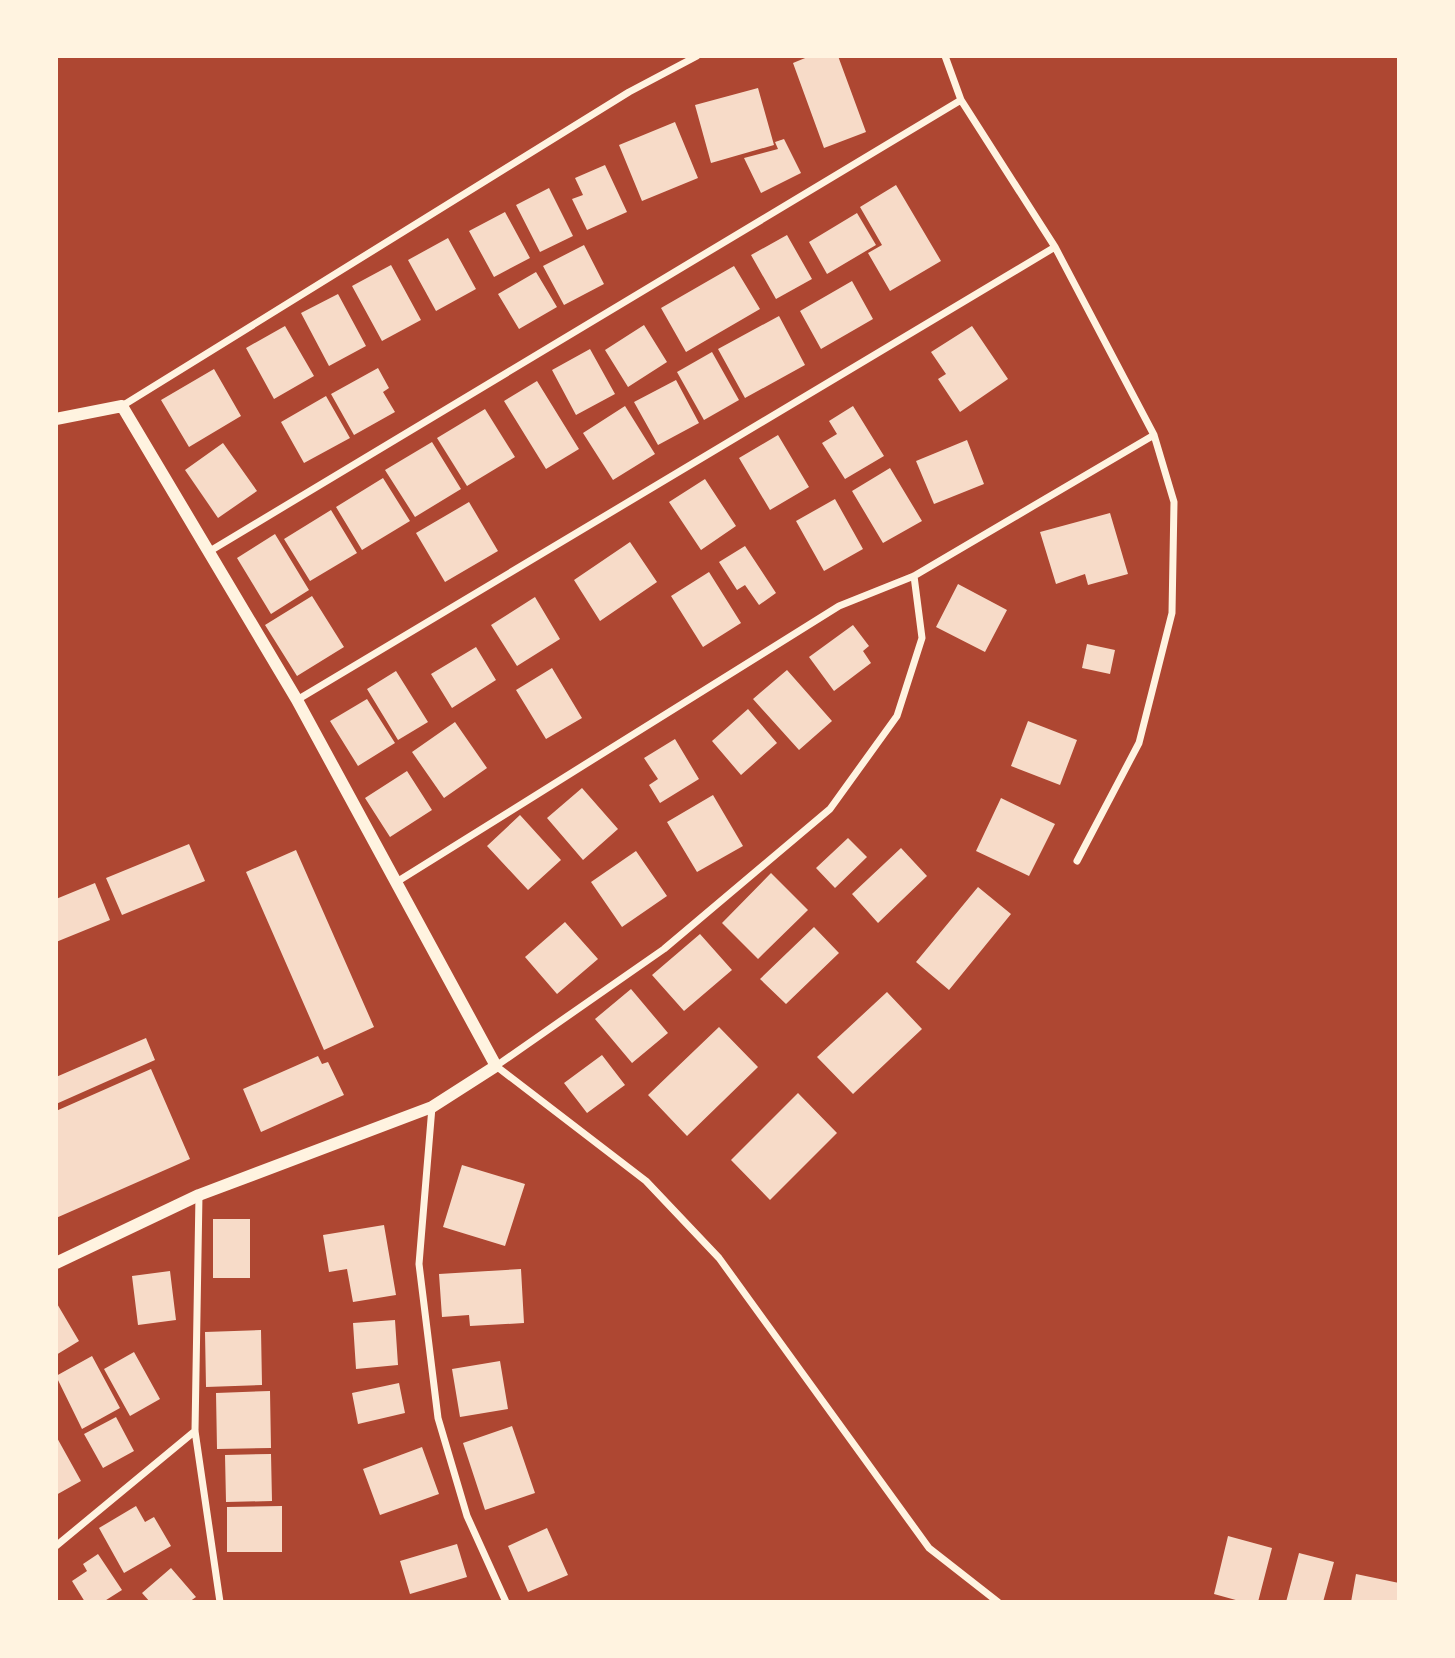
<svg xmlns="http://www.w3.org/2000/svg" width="1455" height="1658" font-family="'Alegreya Sans',sans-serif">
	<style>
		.green { fill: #ae4732 }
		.building { fill: #f7dbc8 }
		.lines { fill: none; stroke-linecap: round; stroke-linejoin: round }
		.minor { stroke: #fff3e0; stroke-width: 7 }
		.tertiary { stroke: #fff3e0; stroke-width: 12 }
	</style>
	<rect width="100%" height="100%" fill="#c8553d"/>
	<path class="green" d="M56,56h1343v1546h-1343z"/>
	<path class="building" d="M810,56h28l28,76 -42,16 -31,-85z
		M758,88l16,57 -63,18 -16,-58z
		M675,122l23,56 -56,23 -23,-56z
		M784,139l17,34 -40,20 -17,-35 34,-9 -3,-7z
		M605,165l22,47 -40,18 -15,-31 11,-4 -8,-17z
		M896,185l45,76 -51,30 -22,-38 14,-8 -22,-38z
		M549,188l24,48 -33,16 -24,-47z
		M505,212l25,46 -36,19 -25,-46z
		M857,213l19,32 -49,29 -18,-32z
		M787,235l25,44 -36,20 -25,-44z
		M448,238l28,51 -40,22 -28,-51z
		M584,245l20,39 -40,21 -21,-39z
		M391,265l30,55 -39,21 -30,-55z
		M734,266l26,43 -74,43 -25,-44z
		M536,272l21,35 -38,22 -21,-35z
		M852,281l21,38 -52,30 -21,-38z
		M338,294l28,52 -37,20 -28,-53z
		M779,316l26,49 -60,33 -27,-49z
		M644,325l23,37 -39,25 -23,-37z
		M285,326l29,50 -40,23 -28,-51z
		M972,326l36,53 -48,33 -22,-33 8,-5 -15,-22z
		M590,349l25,45 -39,21 -24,-45z
		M712,352l27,48 -35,20 -27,-48z
		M378,368l11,20 -6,4 12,20 -41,23 -23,-41z
		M214,369l27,47 -52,31 -28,-47z
		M676,380l23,43 -41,22 -24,-43z
		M537,381l42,68 -33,20 -42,-68z
		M326,396l24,42 -46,25 -23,-41z
		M625,406l30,48 -42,26 -30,-47z
		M853,406l31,50 -39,23 -23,-36 15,-9 -8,-13z
		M485,409l30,48 -48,29 -30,-48z
		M778,435l31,52 -39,23 -31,-52z
		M967,440l17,44 -50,20 -18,-43z
		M432,442l29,47 -46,28 -30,-47z
		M223,443l34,48 -39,27 -33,-48z
		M890,468l32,53 -39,22 -31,-52z
		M383,478l27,43 -48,29 -26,-43z
		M705,479l31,47 -35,24 -32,-48z
		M835,499l28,50 -39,22 -28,-50z
		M469,502l29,49 -53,31 -29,-49z
		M331,510l26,43 -47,28 -26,-42z
		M1110,513l18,61 -40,11 -3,-11 -29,10 -16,-52z
		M275,534l34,56 -38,24 -34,-56z
		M630,542l27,40 -57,39 -26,-41z
		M745,546l31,47 -17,12 -14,-20 -8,5 -18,-28z
		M709,572l32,51 -38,24 -32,-51z
		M958,584l49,26 -22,42 -49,-25z
		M312,596l32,51 -47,29 -32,-51z
		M535,597l25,42 -43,27 -26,-41z
		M853,625l16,21 -6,5 8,12 -37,28 -25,-34z
		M1087,644l28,6 -5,24 -28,-6z
		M476,647l20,33 -44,28 -21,-34z
		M552,668l30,50 -36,21 -30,-49z
		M787,670l45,51 -33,29 -46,-51z
		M396,671l32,51 -30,18 -31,-51z
		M367,699l28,44 -37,23 -28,-45z
		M748,709l29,34 -36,32 -29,-34z
		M1028,721l49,19 -17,45 -49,-19z
		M455,722l32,46 -43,30 -32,-46z
		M675,739l24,40 -39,24 -11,-18 9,-6 -14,-21z
		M407,771l25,39 -42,27 -25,-39z
		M582,788l36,41 -35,31 -36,-42z
		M713,795l30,51 -46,26 -30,-50z
		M1001,798l54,26 -26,52 -53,-25z
		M520,815l41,45 -33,30 -41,-44z
		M848,838l19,19 -32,31 -19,-20z
		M189,844l16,37 -83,34 -16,-37z
		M901,848l26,28 -49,47 -26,-29z
		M296,850l78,177 -50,23 -78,-178z
		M636,851l31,45 -45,31 -31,-45z
		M771,873l37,37 -50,49 -36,-36z
		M95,883l15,37 -54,22v-43z
		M978,887l33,27 -62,76 -33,-28z
		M565,922l33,37 -41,35 -32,-37z
		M814,927l25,26 -53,51 -26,-25z
		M700,934l32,36 -48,41 -32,-36z
		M631,989l37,44 -36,30 -37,-44z
		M887,992l35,37 -69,65 -36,-37z
		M719,1027l39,40 -71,69 -39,-41z
		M146,1038l9,22 -99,44v-27z
		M602,1055l23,30 -38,28 -23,-30z
		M318,1056l4,8 6,-2 16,33 -83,37 -18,-43z
		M151,1069l39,90 -134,59v-107z
		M798,1093l39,40 -67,67 -39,-40z
		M462,1165l63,19 -20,62 -62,-19z
		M213,1219h37v59h-37z
		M384,1225l12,70 -43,7 -6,-33 -18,3 -6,-37z
		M521,1269l3,54 -54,3 -1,-11 -27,2 -3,-43z
		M170,1271l6,49 -38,5 -6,-49z
		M56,1302l23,39 -23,14z
		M395,1320l3,45 -42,4 -3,-46z
		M261,1330l1,55 -56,2 -1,-55z
		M134,1352l26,47 -30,17 -26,-47z
		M92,1356l28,52 -38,21 -26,-53z
		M500,1361l8,48 -48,8 -8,-48z
		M399,1383l6,30 -47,11 -6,-31z
		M270,1391l1,57 -54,1 -1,-56z
		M116,1417l18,34 -31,17 -19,-34z
		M512,1426l23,67 -50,17 -22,-67z
		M56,1436l25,45 -25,14z
		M422,1447l17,47 -59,21 -17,-46z
		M271,1454l1,47 -46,1 -1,-47z
		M136,1506l9,16 9,-5 17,29 -47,27 -25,-45z
		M282,1506v46h-55v-45z
		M547,1528l21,47 -40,17 -20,-46z
		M1228,1536l44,12 -14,54h-15l-29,-8z
		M457,1544l10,33 -57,17 -10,-33z
		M1299,1553l35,9 -11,40h-37z
		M98,1554l24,36 -19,12h-18l-13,-21 15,-10 -4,-7z
		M171,1568l25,29 -7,5h-39l-8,-9z
		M1356,1574l43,9v19h-48z"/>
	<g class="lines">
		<path class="minor" d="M122,406l507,-314 68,-36
			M210,551l751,-451 -16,-44
			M914,576l8,62 -25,78 -67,93 -166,140 -168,117 150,115 73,77 210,290 69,54
			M297,700l758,-453
			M1077,861l62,-118 33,-130 2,-111 -20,-67
			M395,883l444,-277 75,-30 240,-141 -99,-188 -94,-147
			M432,1107l-13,157 19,154 29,98 39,86
			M199,1195l-4,236 25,171
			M56,1546l139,-115"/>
		<path class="tertiary" d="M56,419l66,-13 175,294 199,366 -64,41 -233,88 -143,68"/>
	</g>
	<rect width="1455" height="1658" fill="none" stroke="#fff3e0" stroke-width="116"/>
</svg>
